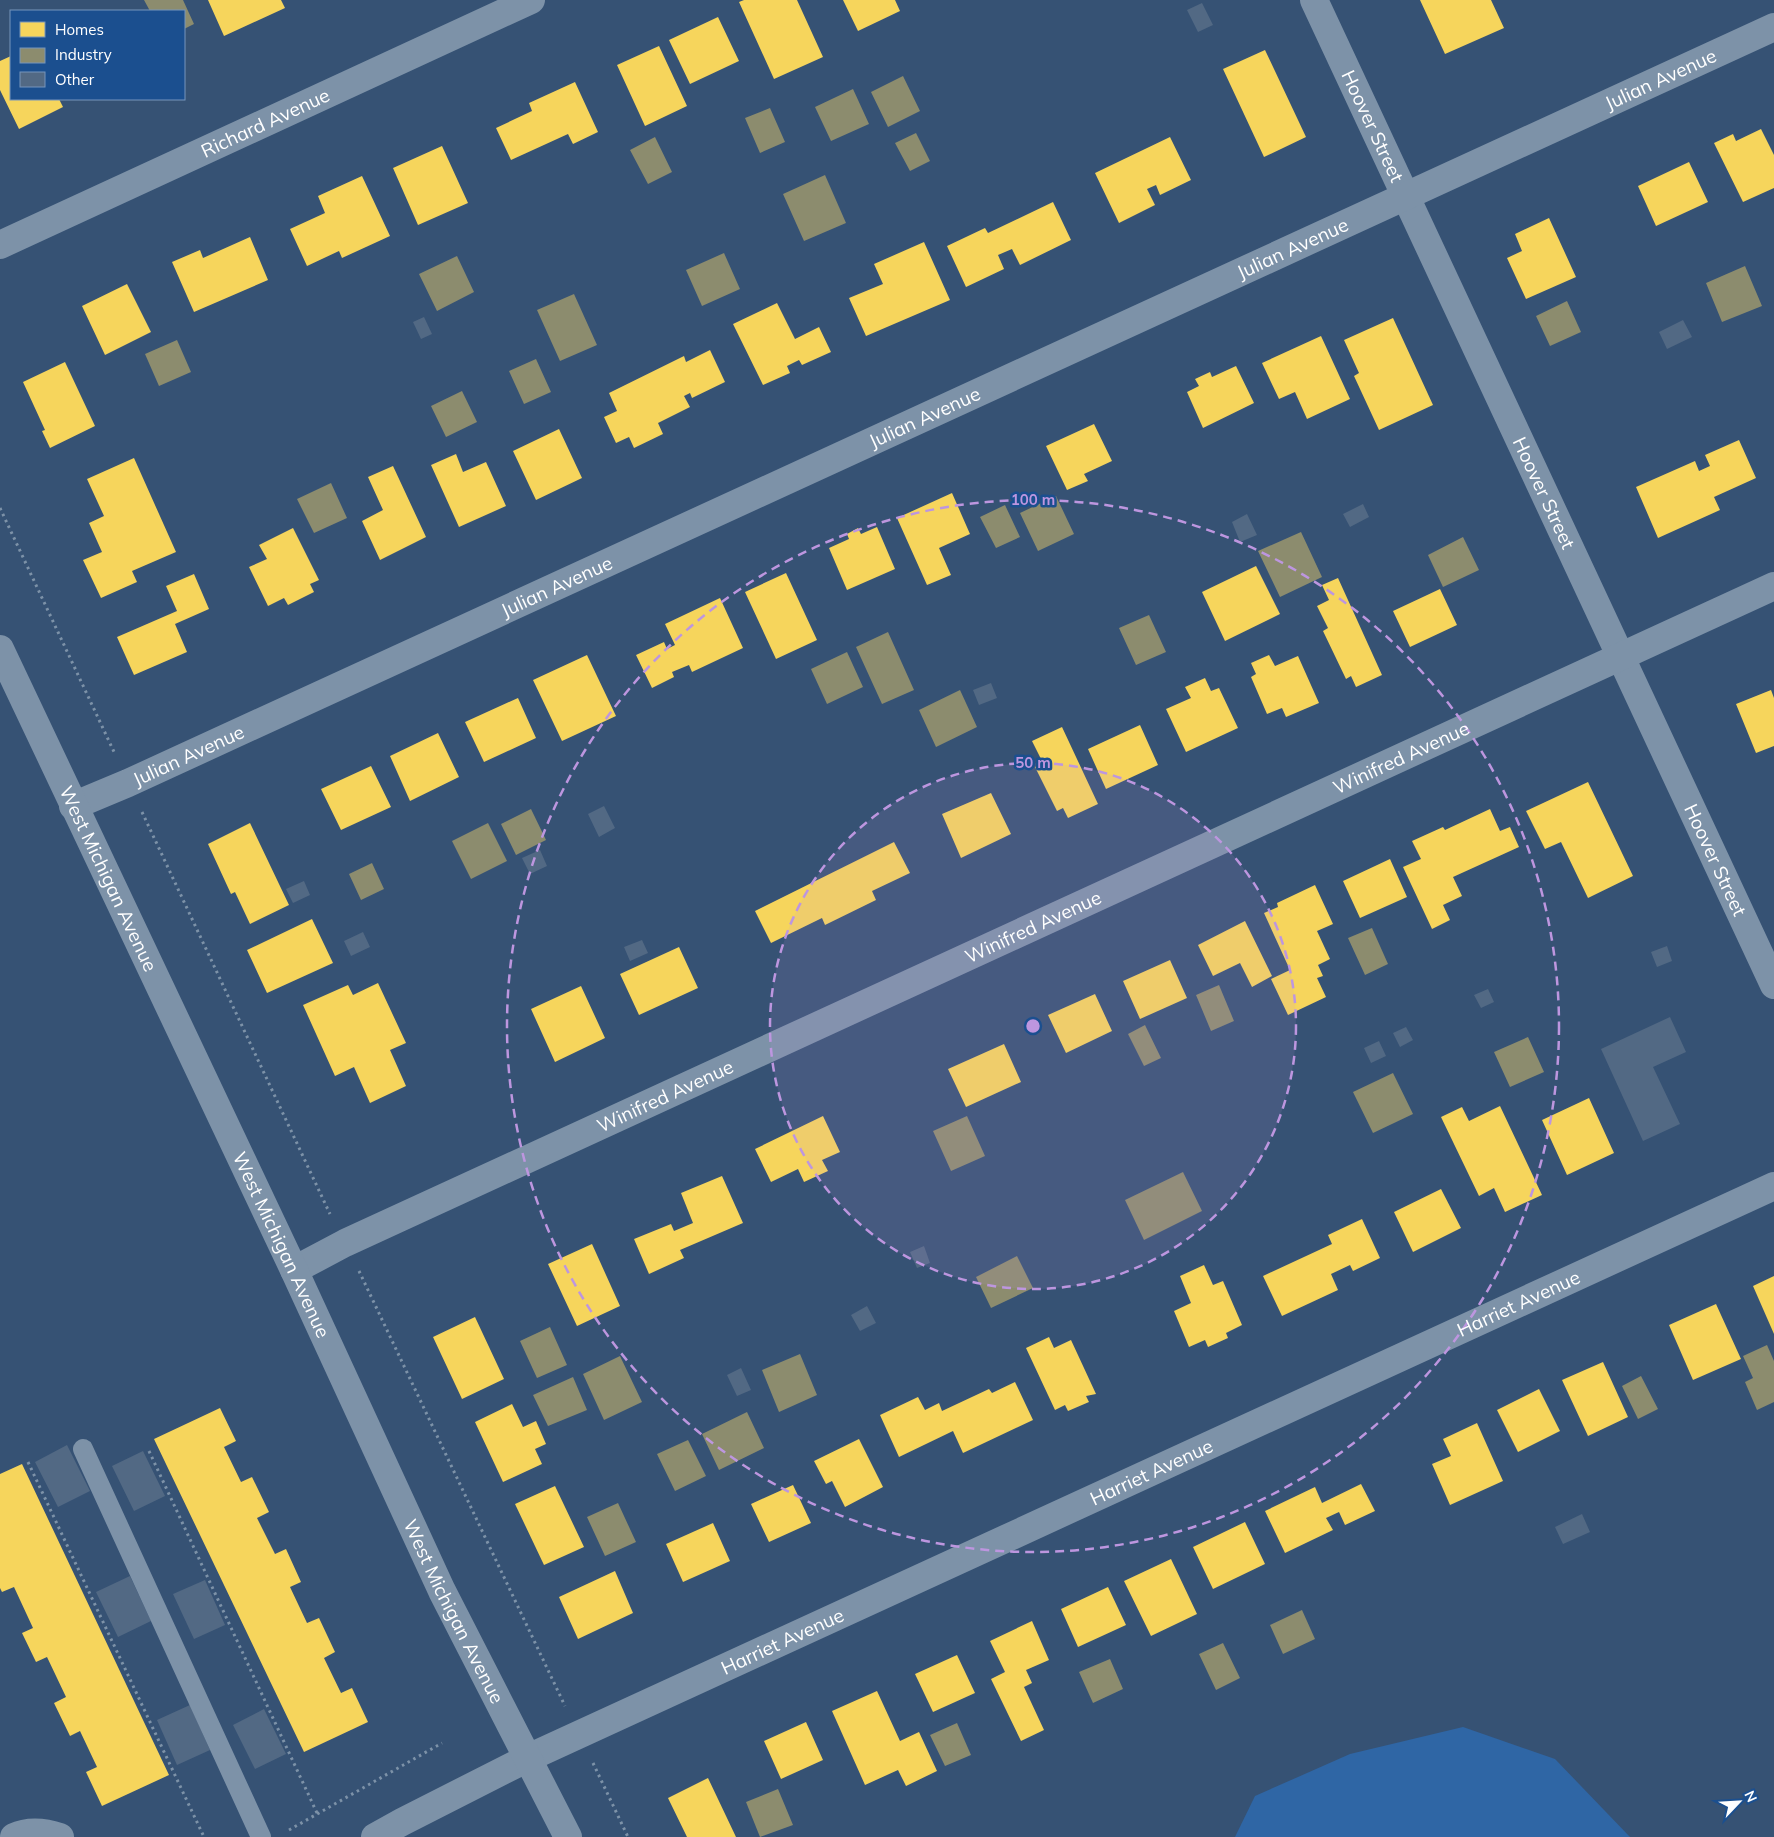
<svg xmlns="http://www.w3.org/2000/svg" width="1774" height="1837" font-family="Mulish,sans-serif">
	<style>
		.green { fill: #2f66a5 }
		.homes { fill: #f6d55c }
		.industry { fill: #8c8c6e }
		.building { fill: #526984 }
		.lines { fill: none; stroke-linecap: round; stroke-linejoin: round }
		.path { stroke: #7d92a8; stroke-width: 3; stroke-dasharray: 2.5 4; stroke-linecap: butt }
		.service { stroke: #7d92a8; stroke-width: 20 }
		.minor { stroke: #7d92a8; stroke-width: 28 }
		.tertiary { stroke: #7d92a8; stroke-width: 28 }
		.ring { fill: none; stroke: #bd96df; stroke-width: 2.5; stroke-dasharray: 9 6 }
		.labels { text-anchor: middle; stroke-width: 5; stroke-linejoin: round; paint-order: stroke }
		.street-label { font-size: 19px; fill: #fff; stroke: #1b4f8f }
		.centre { fill: #bd96df; stroke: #1b4f8f; stroke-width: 2.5 }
		.ring-label { font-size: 15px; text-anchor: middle; font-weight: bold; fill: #bd96df; stroke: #1b4f8f; stroke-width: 5; stroke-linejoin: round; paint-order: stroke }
	</style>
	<rect width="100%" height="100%" fill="#365274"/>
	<path class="green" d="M1463,1727l92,32 75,78h-395l20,-41 95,-42z"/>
	<path class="homes" d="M208,0h73l4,8 -61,28z
		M744,0h53l26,57 -49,22 -35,-77z
		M843,0h52l5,11 -42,20z
		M1420,0h71l13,28 -59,26z
		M718,17l21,44 -49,23 -21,-44z
		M659,46l28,60 -42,20 -28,-61z
		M1265,50l41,87 -42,20 -41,-88z
		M11,56v43h48l4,8 -44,22 -19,-39v-29z
		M575,82l23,50 -25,12 -5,-10 -57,26 -15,-32 36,-17 -3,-8z
		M1761,129l13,26v33l-31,14 -29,-59 19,-9 3,7z
		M1170,137l21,43 -31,15 -4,-10 -9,4 8,16 -36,18 -24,-50z
		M442,146l26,57 -50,22 -25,-57z
		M1689,162l19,40 -52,24 -18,-40z
		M362,176l28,60 -48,22 -3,-7 -32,15 -17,-37 35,-16 -7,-17z
		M1053,202l18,38 -51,25 -8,-16 -14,6 6,14 -38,18 -19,-41 38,-18 3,5z
		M1549,218l27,59 -50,22 -19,-41 15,-7 -7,-17z
		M250,237l18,43 -74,32 -22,-50 28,-12 3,8z
		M924,242l26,58 -84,36 -17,-38 34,-14 -9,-20z
		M127,284l24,48 -46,23 -23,-49z
		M777,303l18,36 24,-12 12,25 -29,13 -3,-5 -12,6 3,7 -27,12 -30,-61z
		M1393,318l40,87 -54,25 -25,-54 5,-3 -15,-33z
		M1321,336l29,63 -43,20 -12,-27 -16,7 -17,-36z
		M710,350l15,32 -33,16 -2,-5 -6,3 6,11 -32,16 5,11 -29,14 -5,-11 -13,6 -12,-26 13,-6 -8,-18 75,-37 2,6z
		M65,362l30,64 -45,22 -8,-17 3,-1 -22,-48z
		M1236,366l18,37 -51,25 -16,-36 12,-6 -4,-7 15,-7 2,5z
		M1094,424l18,37 -28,13 4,7 -21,9 -21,-44z
		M559,429l23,49 -46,22 -23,-49z
		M1739,440l17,38 -42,19 6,13 -62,28 -22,-51 59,-26 4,10 11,-5 -5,-11z
		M456,454l7,18 23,-10 20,44 -47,21 -28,-62z
		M134,458l42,94 -44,19 5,11 -36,16 -18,-38 19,-8 -13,-29 15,-7 -17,-37z
		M393,466l33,71 -46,23 -18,-39 21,-11 -15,-33z
		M952,493l18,41 -31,14 12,27 -24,10 -30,-67z
		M877,527l18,42 -48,21 -18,-42 20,-9 -2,-5 11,-6 3,6z
		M293,528l26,52 -9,4 4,8 -26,13 -4,-7 -16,8 -19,-39 18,-8 -8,-14z
		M1256,566l24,48 -55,27 -23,-49z
		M786,573l31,67 -41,19 -31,-67z
		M194,574l15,35 -34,15 12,28 -53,23 -17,-38 60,-26 -11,-25z
		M1338,578l44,97 -26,12 -5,-11 -5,3 -23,-48 5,-3 -11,-22 12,-6 -7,-15z
		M1440,589l17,36 -47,22 -17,-36z
		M720,598l23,50 -51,24 -3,-7 -17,7 2,5 -22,11 -16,-33 28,-13 3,7 8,-4 -10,-21z
		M587,655l29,61 -54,25 -29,-61z
		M1269,655l6,11 23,-10 21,47 -33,14 -4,-9 -15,6 -16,-37 5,-3 -5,-11z
		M1205,678l6,13 8,-3 19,40 -52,24 -20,-43 25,-11 -6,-11z
		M1771,690l3,8v48l-18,7 -20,-49z
		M518,698l18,40 -52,24 -19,-40z
		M1140,725l18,40 -52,24 -18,-40z
		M1062,727l36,77 -30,14 -5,-10 -6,3 -22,-44 8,-4 -11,-22z
		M438,733l21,44 -49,24 -20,-45z
		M371,766l20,41 -50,23 -20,-41z
		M1588,782l45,94 -45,22 -27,-56 -16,7 -19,-38z
		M991,793l20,41 -50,24 -19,-44z
		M1490,809l10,22 10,-4 9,20 -66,30 9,19 -19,9 7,15 -18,9 -29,-62 18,-8 -9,-18 31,-14 2,3z
		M250,823l39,82 -39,19 -15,-32 -4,2 -23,-50z
		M894,842l16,31 -38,18 4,9 -51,25 -3,-7 -51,25 -16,-32z
		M1390,859l17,38 -47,21 -17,-37z
		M1315,885l18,39 -16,7 13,28 -12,6 5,11 -6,2 9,19 -38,18 -17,-36 19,-9 -26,-57 14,-6 -1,-4z
		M312,919l21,44 -66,30 -20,-43z
		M1245,921l27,55 -20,11 -12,-24 -27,13 -15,-31z
		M679,947l19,41 -59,27 -19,-41z
		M1170,960l17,38 -47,21 -17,-38z
		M378,983l28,60 -16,7 16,36 -36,17 -16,-36 -19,9 -32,-71 45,-20 5,10z
		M581,986l24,52 -50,24 -24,-53z
		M1095,994l17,37 -46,22 -18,-38z
		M1004,1044l17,38 -55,25 -18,-38z
		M1589,1098l25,55 -47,22 -25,-55z
		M1500,1106l42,89 -37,17 -11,-24 -15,8 -38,-79 21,-10 7,14z
		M823,1116l17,36 -18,8 6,11 -24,11 -6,-13 -27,13 -16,-33z
		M722,1176l21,47 -63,27 4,8 -35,16 -15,-35 37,-15 3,7 19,-8 -12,-30z
		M1441,1189l20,39 -48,24 -19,-40z
		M1362,1219l18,39 -27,13 -3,-6 -19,9 7,16 -56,26 -19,-40 69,-32 -4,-9z
		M592,1244l28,62 -43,20 -29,-62z
		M1204,1265l9,20 10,-4 19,44 -16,8 2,5 -20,9 -3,-7 -16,7 -15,-36 17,-8 -11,-27z
		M1774,1276v58l-21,-48z
		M1716,1304l25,55 -48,21 -24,-55z
		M475,1317l29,62 -42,20 -29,-62z
		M1049,1337l5,11 17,-8 25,54 -10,2 3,6 -21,9 -3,-6 -10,5 -29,-62z
		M1603,1362l25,55 -40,19 -26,-56z
		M1015,1382l18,38 -70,33 -10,-22 -54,26 -19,-42 38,-18 7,13 14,-7 3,8 47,-22 3,4z
		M1539,1389l21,42 -42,21 -21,-42z
		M512,1404l11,23 13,-6 10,23 -11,5 7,15 -39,18 -28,-60z
		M220,1408l16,33 -12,6 17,35 11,-5 17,35 -12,6 18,36 11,-5 15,33 -11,5 17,36 12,-5 16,34 -11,6 17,35 11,-5 16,34 -64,30 -150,-313z
		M1477,1423l26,58 -53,24 -18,-41 19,-8 -8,-17z
		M859,1439l24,48 -38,20 -13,-26 -6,3 -12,-23z
		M22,1464l147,311 -67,31 -16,-34 11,-5 -17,-36 -10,5 -16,-33 12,-6 -19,-40 -11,5 -14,-29 11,-5 -19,-41 -12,5 -2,-4v-114z
		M1361,1484l14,27 -30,14 -6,-13 -13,6 7,12 -48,23 -20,-42 50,-24 7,16z
		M793,1485l18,38 -42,19 -18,-38z
		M555,1486l29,61 -40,18 -29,-61z
		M1245,1522l20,42 -52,25 -20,-42z
		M713,1523l17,38 -47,21 -17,-38z
		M1171,1559l26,55 -46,22 -27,-55z
		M615,1571l18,42 -55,26 -19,-42z
		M1108,1587l18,38 -48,22 -17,-38z
		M1032,1621l17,39 -23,10 6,13 -8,4 20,43 -23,11 -30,-62 14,-7 -15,-31z
		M957,1655l18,38 -42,19 -18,-38z
		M877,1691l23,50 19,-9 18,39 -31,15 -8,-16 -33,15 -33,-74z
		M806,1722l17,38 -42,19 -17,-38z
		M708,1778l28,59h-49l-19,-39z"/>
	<path class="industry" d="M144,0h39l11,24 -10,5v-18h-34z
		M903,76l17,35 -32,16 -17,-35z
		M853,89l16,35 -38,17 -16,-34z
		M770,108l15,34 -25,11 -15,-35z
		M916,133l14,28 -20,10 -15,-28z
		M655,137l17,35 -24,12 -18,-34z
		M825,175l21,48 -42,18 -21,-47z
		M724,253l16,36 -38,17 -16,-36z
		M457,256l17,36 -37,19 -18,-37z
		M1745,266l17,40 -40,16 -16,-39z
		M574,294l23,51 -37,16 -23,-51z
		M1567,301l14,31 -31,14 -14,-30z
		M177,340l14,32 -32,14 -14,-32z
		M536,359l15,33 -27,12 -15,-33z
		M462,391l15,31 -31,15 -15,-31z
		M331,483l16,35 -33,15 -17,-34z
		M1056,496l18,38 -36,17 -18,-38z
		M1005,505l15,32 -24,11 -16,-31z
		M1301,532l21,45 -42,20 -22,-46z
		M1463,537l16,33 -36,17 -15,-32z
		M1149,615l17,37 -30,13 -17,-37z
		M888,632l26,58 -32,14 -26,-57z
		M847,652l16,35 -36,17 -16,-35z
		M960,690l17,37 -41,20 -17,-37z
		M531,809l15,31 -30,15 -15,-31z
		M488,823l19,38 -36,18 -19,-38z
		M372,863l12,26 -23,11 -12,-26z
		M1372,928l16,36 -23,11 -17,-37z
		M1219,985l15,36 -23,10 -15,-36z
		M1145,1025l16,33 -17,8 -16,-32z
		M1528,1037l16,35 -34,15 -16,-35z
		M1393,1073l20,41 -40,19 -20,-41z
		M967,1116l18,40 -34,15 -18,-40z
		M1183,1172l19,39 -58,29 -19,-40z
		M1017,1256l16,32 -42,20 -15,-31z
		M550,1327l17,38 -30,13 -17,-37z
		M1767,1345l7,16v41l-17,8 -12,-28 8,-4 -10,-22z
		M800,1354l17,41 -38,17 -17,-42z
		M620,1356l22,46 -38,18 -21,-46z
		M1641,1376l17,33 -20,10 -16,-33z
		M573,1377l14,33 -39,16 -15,-31z
		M747,1412l17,36 -45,22 -17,-36z
		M688,1440l18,36 -31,15 -18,-37z
		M618,1503l18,39 -31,14 -18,-39z
		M1302,1610l13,29 -32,15 -13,-29z
		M1223,1643l17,35 -24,12 -17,-36z
		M1110,1659l13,30 -30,14 -14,-31z
		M957,1723l14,32 -26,11 -15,-31z
		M778,1789l15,36 -33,12 -14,-35z"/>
	<path class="building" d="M1202,3l11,22 -15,7 -11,-22z
		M424,317l8,17 -11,5 -8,-17z
		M1683,320l9,17 -25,12 -8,-17z
		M1363,504l6,13 -19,10 -7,-13z
		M1247,514l10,21 -17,7 -8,-20z
		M991,683l6,15 -18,7 -6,-15z
		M604,806l11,22 -16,9 -11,-23z
		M540,850l7,16 -17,8 -8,-16z
		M304,881l6,14 -17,8 -7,-14z
		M363,932l7,15 -19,9 -7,-15z
		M642,940l6,13 -18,8 -6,-14z
		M1667,946l5,15 -15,6 -6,-15z
		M1488,989l6,13 -13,6 -7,-13z
		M1670,1017l16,35 -33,15 27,57 -37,17 -42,-92z
		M1406,1027l7,13 -13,7 -7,-14z
		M1379,1041l7,15 -15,7 -7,-15z
		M924,1246l6,17 -13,5 -7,-16z
		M867,1306l9,17 -16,8 -9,-16z
		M741,1368l10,22 -14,6 -10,-21z
		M67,1445l23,46 -32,16 -23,-45z
		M143,1451l22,45 -31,15 -22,-45z
		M1582,1514l8,18 -27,12 -8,-17z
		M130,1576l21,45 -33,16 -22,-45z
		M205,1580l20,45 -31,14 -21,-45z
		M190,1705l20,45 -33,15 -20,-45z
		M264,1709l22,45 -31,15 -22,-44z"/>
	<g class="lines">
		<path class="path" d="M0,508l115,246
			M142,812l188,402
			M359,1271l206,435
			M149,1451l168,362
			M28,1462l176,375
			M593,1763l35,74
			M289,1830l153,-87"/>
		<path class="service" d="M83,1449l178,388"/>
		<g class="minor">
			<path id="s1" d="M1314,0l460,985"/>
			<path id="s2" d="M0,245l531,-245"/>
			<path id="s3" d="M73,806l55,-23 1646,-756"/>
			<path id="s4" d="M294,1270l51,-27 1429,-657"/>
			<path d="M14,1837c15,-7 31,-5 46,0"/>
			<path id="s5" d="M375,1837l27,-15 126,-64 1246,-572"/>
		</g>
		<path class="tertiary" id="s6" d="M0,649l294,621 148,321 126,246"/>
	</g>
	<circle cx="1033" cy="1026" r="263" fill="#bd96df" fill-opacity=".12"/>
	<g class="ring">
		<circle cx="1033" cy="1026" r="263"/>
		<circle cx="1033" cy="1026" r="526"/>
	</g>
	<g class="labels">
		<g class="street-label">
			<text dy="7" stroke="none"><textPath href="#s3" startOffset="1746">Julian Avenue</textPath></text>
			<text dy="7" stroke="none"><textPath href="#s2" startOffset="292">Richard Avenue</textPath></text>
			<text dy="7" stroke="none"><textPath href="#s1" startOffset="139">Hoover Street</textPath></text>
			<text dy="7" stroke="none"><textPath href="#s3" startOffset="1341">Julian Avenue</textPath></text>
			<text dy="7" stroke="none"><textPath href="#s3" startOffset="936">Julian Avenue</textPath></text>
			<text dy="7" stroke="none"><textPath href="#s1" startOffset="544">Hoover Street</textPath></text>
			<text dy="7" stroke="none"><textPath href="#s3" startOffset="531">Julian Avenue</textPath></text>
			<text dy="7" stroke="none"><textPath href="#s3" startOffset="126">Julian Avenue</textPath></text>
			<text dy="7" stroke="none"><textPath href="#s4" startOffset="1220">Winifred Avenue</textPath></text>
			<text dy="7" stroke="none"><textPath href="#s1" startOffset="949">Hoover Street</textPath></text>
			<text dy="7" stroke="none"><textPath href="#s6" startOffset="254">West Michigan Avenue</textPath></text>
			<text dy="7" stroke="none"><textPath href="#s4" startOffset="815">Winifred Avenue</textPath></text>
			<text dy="7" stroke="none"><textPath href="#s4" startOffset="410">Winifred Avenue</textPath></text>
			<text dy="7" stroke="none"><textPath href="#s6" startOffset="659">West Michigan Avenue</textPath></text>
			<text dy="7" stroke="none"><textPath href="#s5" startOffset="1262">Harriet Avenue</textPath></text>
			<text dy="7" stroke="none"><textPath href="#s5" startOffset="858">Harriet Avenue</textPath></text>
			<text dy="7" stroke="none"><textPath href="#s6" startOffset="1064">West Michigan Avenue</textPath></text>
			<text dy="7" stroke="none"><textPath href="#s5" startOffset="452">Harriet Avenue</textPath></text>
		</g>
	</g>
	<circle cx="1033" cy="1026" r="8" class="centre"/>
	<g class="ring-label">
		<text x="1033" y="505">100 m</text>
		<text x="1033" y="768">50 m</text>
	</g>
	<rect x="10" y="10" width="175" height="90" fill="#1b4f8f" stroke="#7695bc"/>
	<rect x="20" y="22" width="25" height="15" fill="#f6d55c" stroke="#7695bc"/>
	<text x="55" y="35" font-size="15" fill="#ffffff">Homes</text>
	<rect x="20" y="48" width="25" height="15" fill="#8c8c6e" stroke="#7695bc"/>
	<text x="55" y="60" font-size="15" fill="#ffffff">Industry</text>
	<rect x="20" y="72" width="25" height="15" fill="#526984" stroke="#7695bc"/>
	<text x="55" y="85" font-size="15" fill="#ffffff">Other</text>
	<g transform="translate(1739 1802) rotate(65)" stroke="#1b4f8f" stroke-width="4" paint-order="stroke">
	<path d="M0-4L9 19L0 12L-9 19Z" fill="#ffffff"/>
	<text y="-8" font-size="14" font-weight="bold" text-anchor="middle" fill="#ffffff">N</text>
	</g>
</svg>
